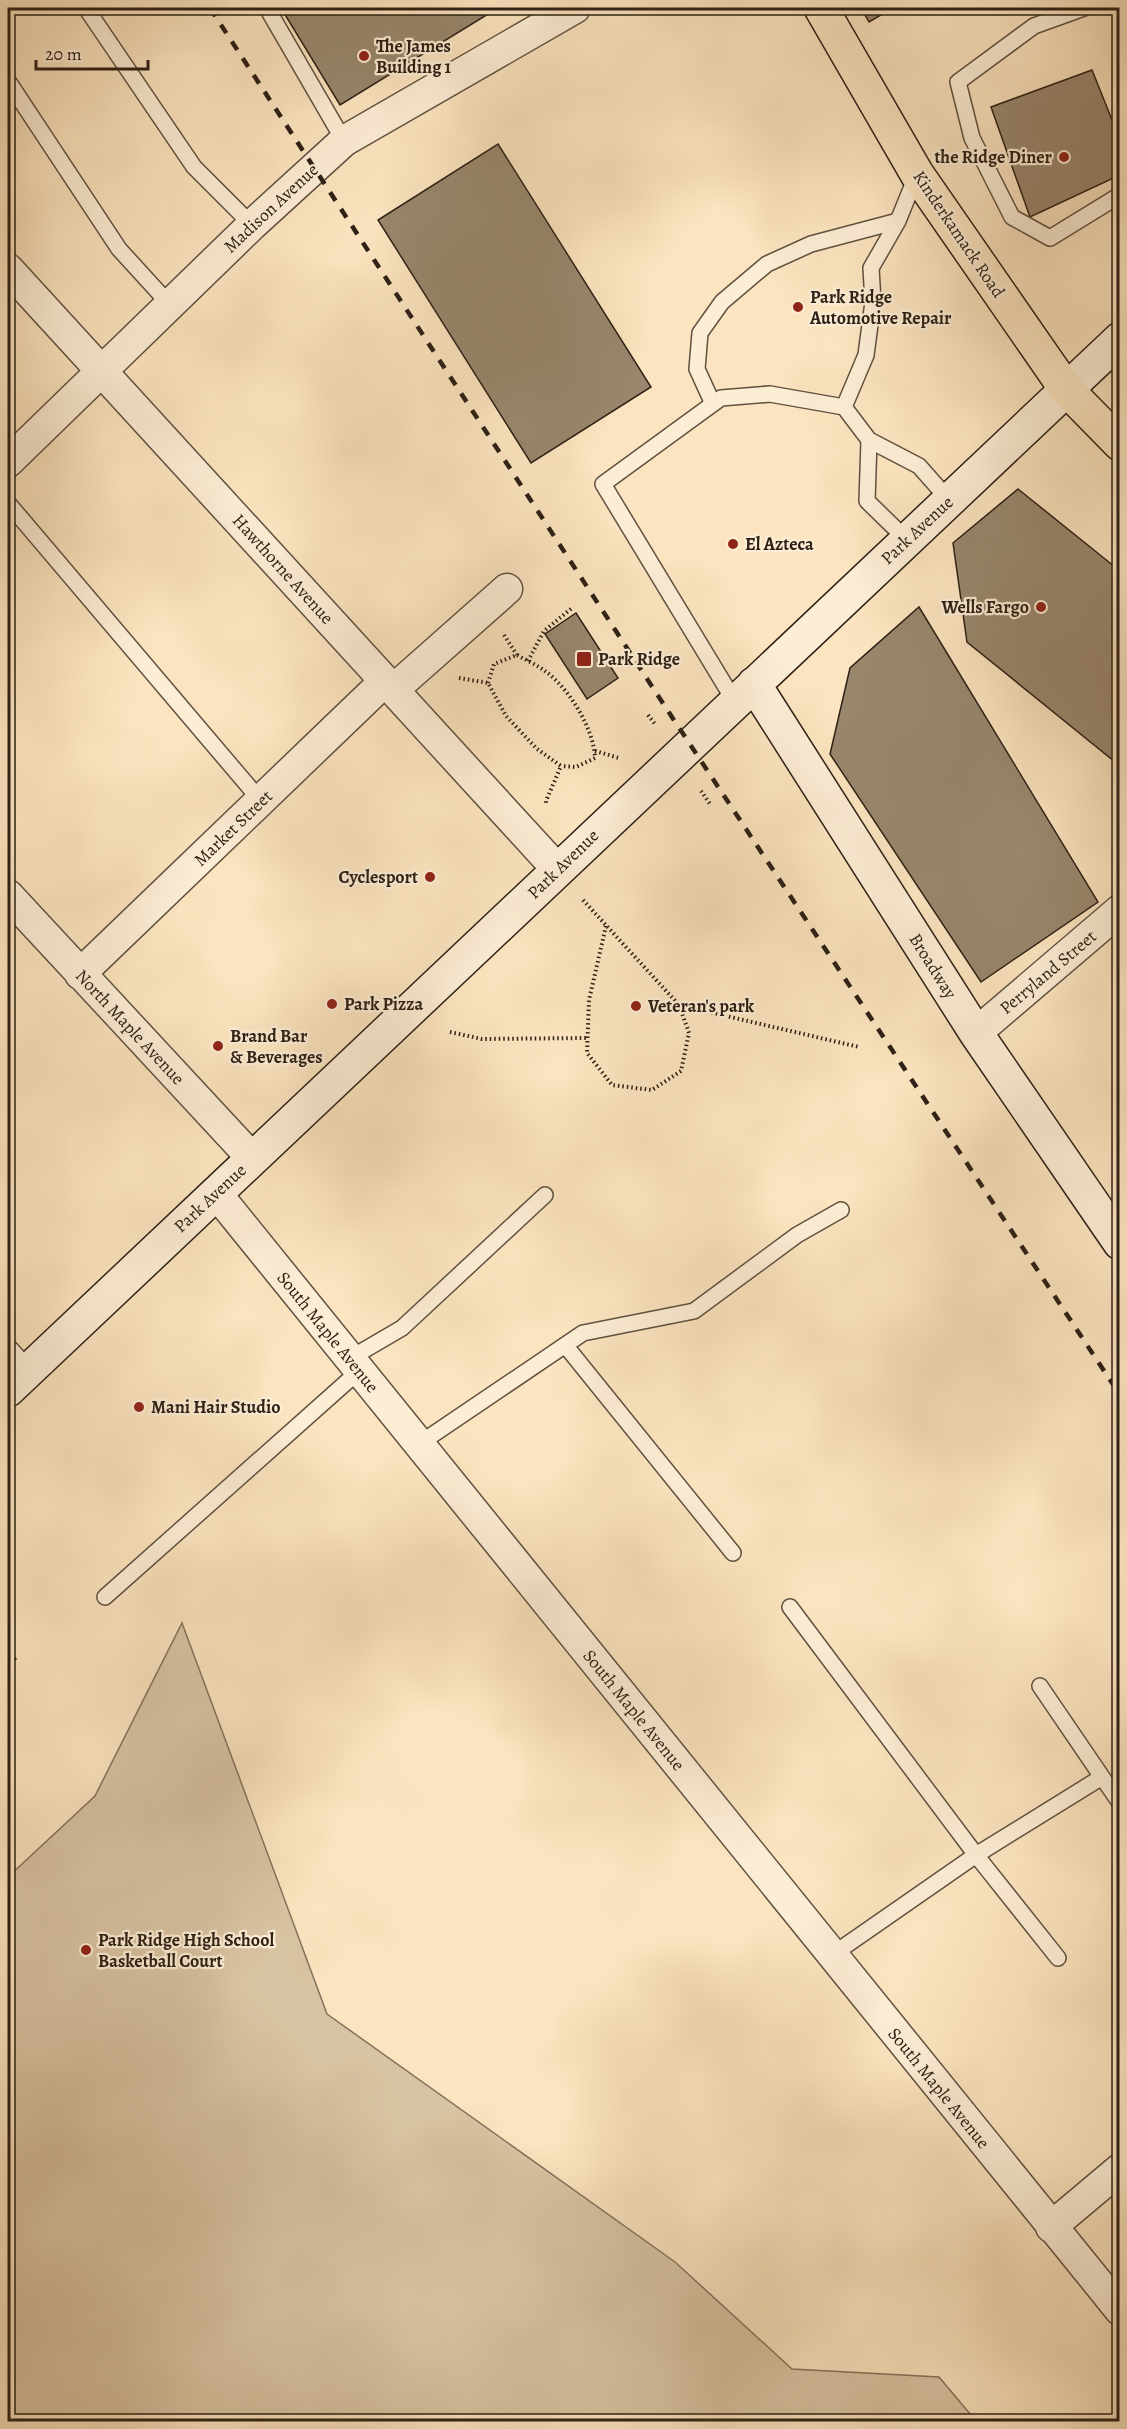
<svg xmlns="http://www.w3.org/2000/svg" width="1127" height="2429" font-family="Alegreya,serif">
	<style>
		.green { fill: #d8c3a2; stroke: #82725c; stroke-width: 1.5 }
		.building { fill: #98866d; stroke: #2d2015; stroke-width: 1.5 }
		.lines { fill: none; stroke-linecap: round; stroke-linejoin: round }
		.lane-casing { stroke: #605140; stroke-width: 18 }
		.street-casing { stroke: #605140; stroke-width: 33 }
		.secondary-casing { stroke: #2d2015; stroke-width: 36 }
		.primary-casing { stroke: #2d2015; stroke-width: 36 }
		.path { stroke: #2d2015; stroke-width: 4; stroke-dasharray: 1.5 3; stroke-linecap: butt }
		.lane { stroke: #fcedd5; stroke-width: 15 }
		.street { stroke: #fcedd5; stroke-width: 30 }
		.secondary { stroke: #fcedd5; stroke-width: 33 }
		.primary { stroke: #fbe4bf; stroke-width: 33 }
		.rail { stroke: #2d2015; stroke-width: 4.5; stroke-dasharray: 10 10; stroke-linecap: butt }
		.poi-dot { fill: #8f2418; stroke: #fcedd5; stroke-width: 2 }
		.labels { text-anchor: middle; stroke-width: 4.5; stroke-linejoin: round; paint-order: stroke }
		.poi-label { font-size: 18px; font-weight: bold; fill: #2d2015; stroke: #fcedd5; text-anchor: start }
		.street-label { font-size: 18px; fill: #2d2015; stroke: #fcedd5 }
	</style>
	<rect width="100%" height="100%" fill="#fbe4bf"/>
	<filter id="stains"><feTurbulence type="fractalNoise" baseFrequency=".00333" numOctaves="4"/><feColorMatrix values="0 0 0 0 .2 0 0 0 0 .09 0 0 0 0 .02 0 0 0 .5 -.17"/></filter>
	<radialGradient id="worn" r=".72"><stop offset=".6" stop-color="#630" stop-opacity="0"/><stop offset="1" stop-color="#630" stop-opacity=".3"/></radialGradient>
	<path class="green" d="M182,1623l145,391 348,248 117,107 147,8 37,44h-968v-544l87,-81z"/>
	<path class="building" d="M281,8h217l-158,97z
		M861,8h32l-24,14z
		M1092,70l28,70v35l-90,42 -39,-110z
		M498,144l153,243 -120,76 -153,-243z
		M1018,489l102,82v195l-153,-124 -14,-99z
		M919,607l179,295 -117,80 -151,-228 20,-86z
		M576,613l42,65 -31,21 -42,-65z
		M8,1650l8,9 -8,7z"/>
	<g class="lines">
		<defs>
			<path id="lane" d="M86,8l108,159 58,58
				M267,8l77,133
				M1084,8l-50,18 -76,56 14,56 40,79 38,21 70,-43
				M1117,8l3,5
				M8,81l111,168 52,57
				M713,404l-16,-35 3,-36 22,-31 45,-38 44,-20 87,-23
				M844,407l22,-52 7,-53 -2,-34 27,-47 19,-47
				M869,440l-2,61 40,39
				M8,503l253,298
				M735,702l-132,-218 118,-86 49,-4 74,13 25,33 50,26 30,34
				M565,1345l168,208
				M8,1346l21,23
				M349,1359l53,-31 143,-133
				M419,1444l164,-111 111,-22 103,-76 44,-25
				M105,1597l254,-226
				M790,1607l186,248 126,-78 -62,-91
				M1102,1777l18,26
				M832,1955l144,-100 82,103"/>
			<path id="street" d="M8,269l550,601
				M8,462l244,-237 92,-84 231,-133
				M393,690l114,-101
				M8,895l244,263
				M80,974l305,-293
				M976,1033l144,-123
				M216,1193l904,1117
				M1051,2227l69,-58"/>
			<path id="secondary" d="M754,684l222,349 144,210
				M8,1390l1112,-1051"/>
			<path id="primary" d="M821,8l96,166 149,215 54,55"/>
		</defs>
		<use href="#lane" class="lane-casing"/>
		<use href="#street" class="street-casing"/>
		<use href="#secondary" class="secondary-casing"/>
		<use href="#primary" class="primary-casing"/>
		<path class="path" d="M504,635l13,20
			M528,661l16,-30 28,-23
			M459,678l29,5 18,33 31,33 24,17 -15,35v4
			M488,683l6,-19 23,-9c9,5 20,10 28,16 24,17 49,58 50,87l-19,9 -15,-1
			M648,715l7,9
			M595,751l24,7
			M701,791l9,13
			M583,900l96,105 180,42
			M606,926l-17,74 -2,53 25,32 40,5 29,-19 8,-38 -10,-28
			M450,1032l32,7 106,-1"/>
		<use href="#lane" class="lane"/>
		<use href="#street" class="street"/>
		<use href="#secondary" class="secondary"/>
		<use href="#primary" class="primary"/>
		<path class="rail" d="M210,8l458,703 452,684"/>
	</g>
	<g class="poi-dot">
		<circle cx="364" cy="56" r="6"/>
		<circle cx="1064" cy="157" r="6"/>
		<circle cx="798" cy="307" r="6"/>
		<circle cx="733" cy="544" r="6"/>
		<circle cx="1041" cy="607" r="6"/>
		<rect x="576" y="651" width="16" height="16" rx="3"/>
		<circle cx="430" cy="877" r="6"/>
		<circle cx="332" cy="1004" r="6"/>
		<circle cx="636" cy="1006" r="6"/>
		<circle cx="218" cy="1046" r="6"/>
		<circle cx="139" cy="1407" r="6"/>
		<circle cx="86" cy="1950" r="6"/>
	</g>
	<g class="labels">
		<g class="poi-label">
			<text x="376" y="52">The James<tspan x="376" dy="21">Building 1</tspan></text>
			<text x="1052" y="163" text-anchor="end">the Ridge Diner</text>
			<text x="810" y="303">Park Ridge<tspan x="810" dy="21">Automotive Repair</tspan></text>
			<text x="745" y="550">El Azteca</text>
			<text x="1029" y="613" text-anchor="end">Wells Fargo</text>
			<text x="598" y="665">Park Ridge</text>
			<text x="418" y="883" text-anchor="end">Cyclesport</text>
			<text x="344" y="1010">Park Pizza</text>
			<text x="648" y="1012">Veteran's park</text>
			<text x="230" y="1042">Brand Bar<tspan x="230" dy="21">&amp; Beverages</tspan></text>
			<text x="151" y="1413">Mani Hair Studio</text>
			<text x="98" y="1946">Park Ridge High School<tspan x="98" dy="21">Basketball Court</tspan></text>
		</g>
		<g class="street-label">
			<text transform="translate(271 208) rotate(-43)" y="6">Madison Avenue</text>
			<text transform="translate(959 234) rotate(56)" y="6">Kinderkamack Road</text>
			<text transform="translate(917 530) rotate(-43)" y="6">Park Avenue</text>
			<text transform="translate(283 569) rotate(48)" y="6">Hawthorne Avenue</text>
			<text transform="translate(233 828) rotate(-44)" y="6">Market Street</text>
			<text transform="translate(563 864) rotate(-44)" y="6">Park Avenue</text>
			<text transform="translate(933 966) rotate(58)" y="6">Broadway</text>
			<text transform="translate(1048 972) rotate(-40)" y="6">Perryland Street</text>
			<text transform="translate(130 1027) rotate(47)" y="6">North Maple Avenue</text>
			<text transform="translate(210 1198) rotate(-43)" y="6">Park Avenue</text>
			<text transform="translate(328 1332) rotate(51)" y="6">South Maple Avenue</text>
			<text transform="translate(634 1710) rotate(51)" y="6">South Maple Avenue</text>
			<text transform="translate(939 2088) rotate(51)" y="6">South Maple Avenue</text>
		</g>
	</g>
	<rect width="1127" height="2429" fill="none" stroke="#fbe4bf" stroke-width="30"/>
	<rect x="9" y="9" width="1109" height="2411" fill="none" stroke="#2d2015" stroke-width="3"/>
	<rect x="15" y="15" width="1097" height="2399" fill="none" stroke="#2d2015" stroke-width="1.5"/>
	<path d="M36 60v9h112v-9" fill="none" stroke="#2d2015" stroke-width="3"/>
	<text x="45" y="60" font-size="18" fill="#2d2015" stroke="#fcedd5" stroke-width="4.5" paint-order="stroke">20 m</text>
	<rect width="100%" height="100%" filter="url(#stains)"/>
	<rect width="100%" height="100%" fill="url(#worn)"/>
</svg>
